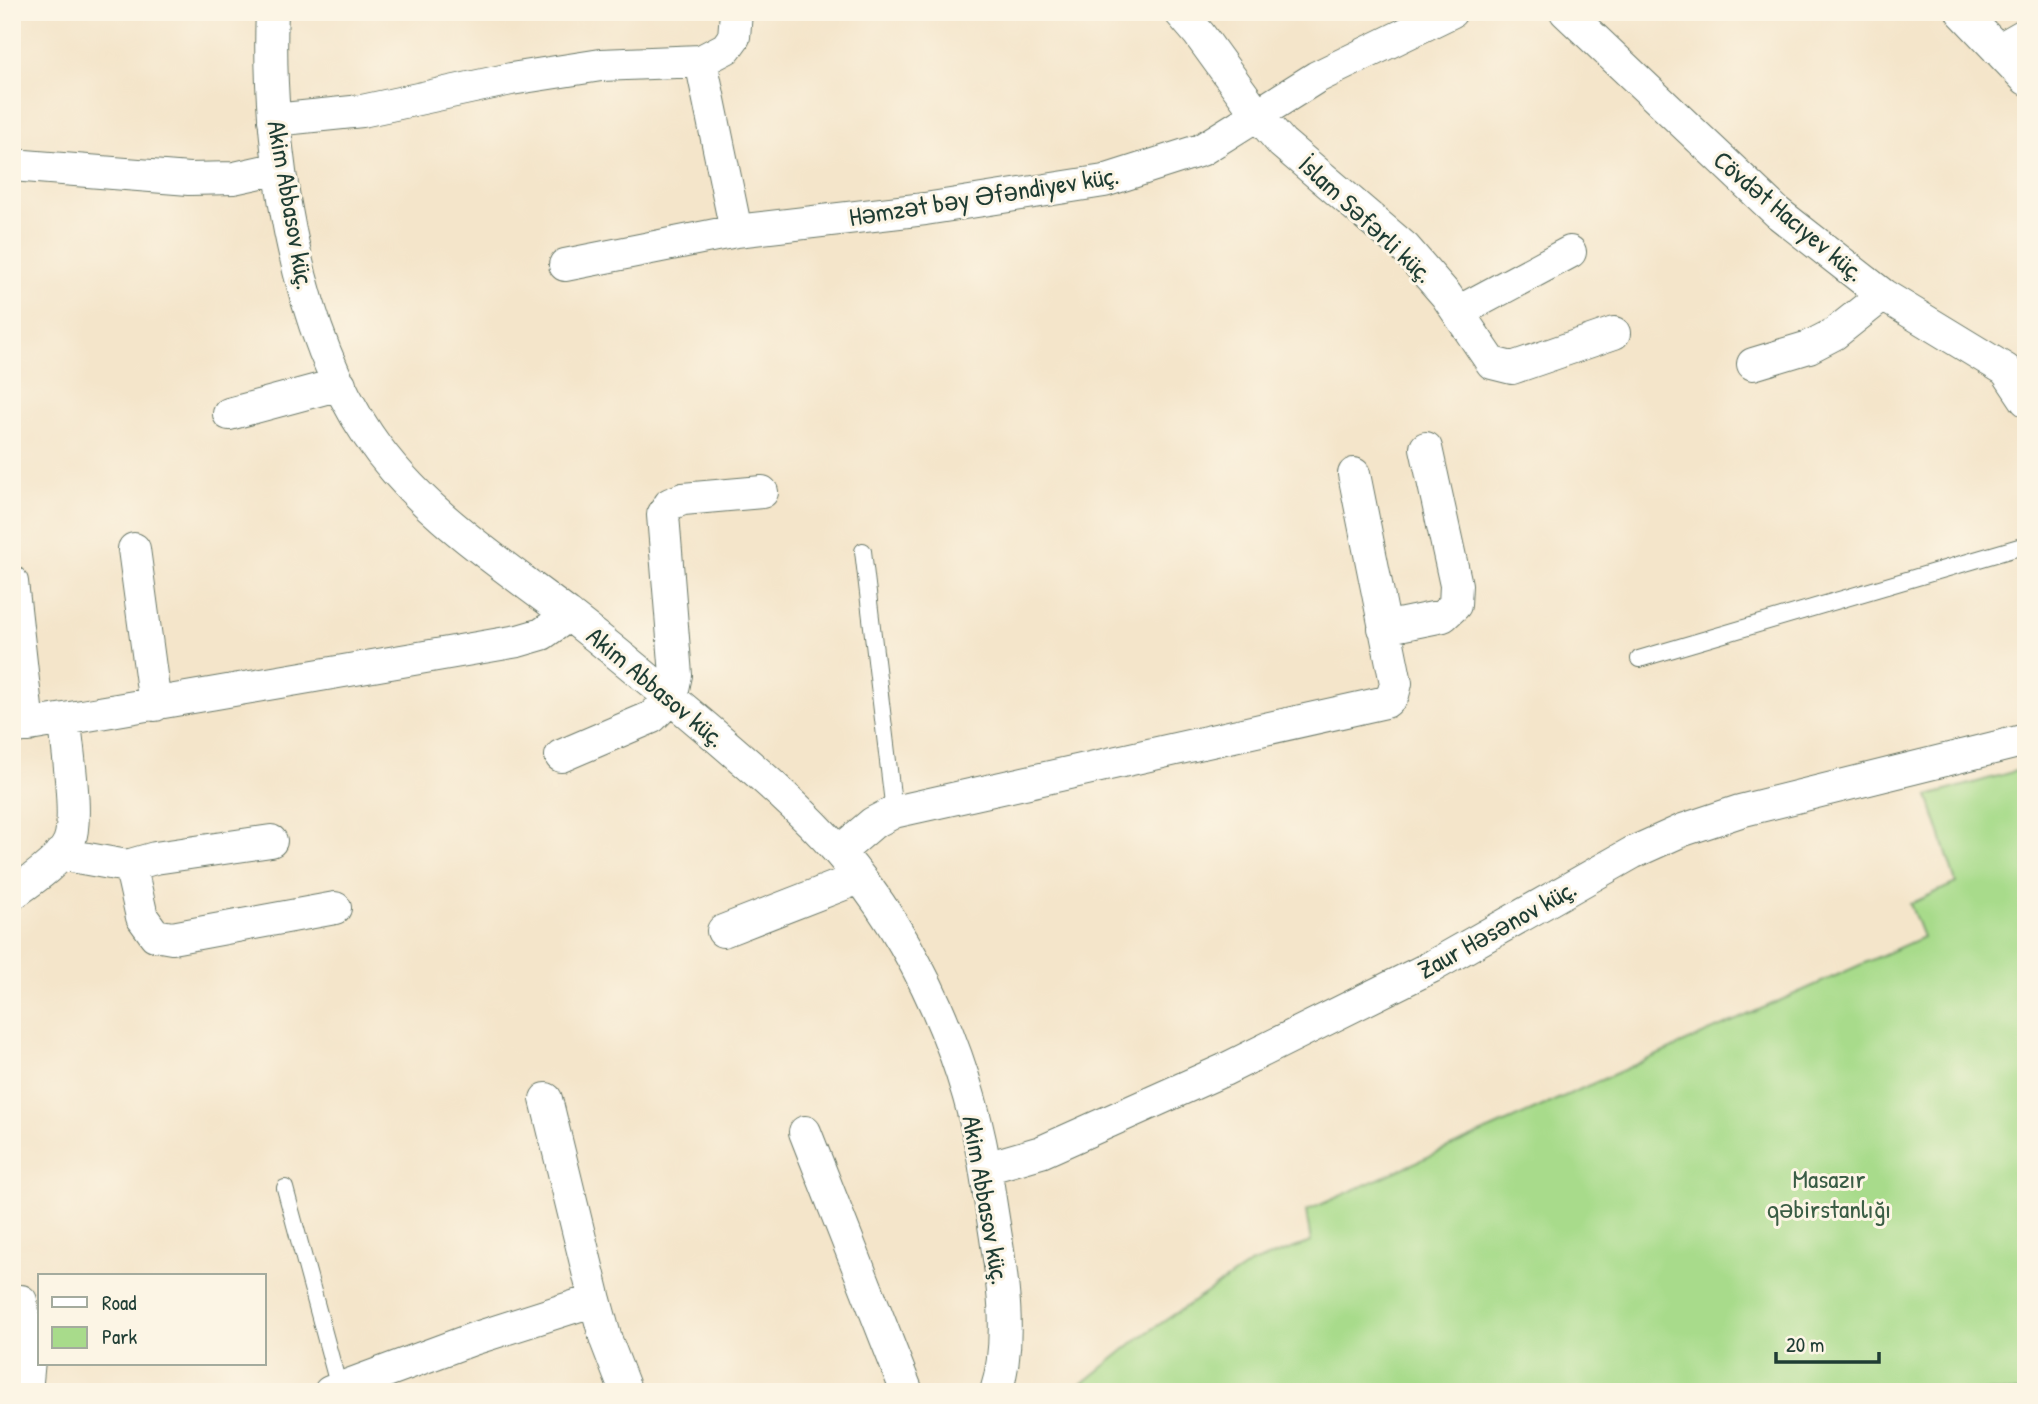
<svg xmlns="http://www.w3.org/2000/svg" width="2038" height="1404" font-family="'Patrick Hand',sans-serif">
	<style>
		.green { fill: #a8db8b; stroke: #648c60; stroke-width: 2 }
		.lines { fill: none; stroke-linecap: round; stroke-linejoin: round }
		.lane-casing { stroke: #6a7868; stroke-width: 18 }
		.street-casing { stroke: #6a7868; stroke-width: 34 }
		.lane { stroke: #fff; stroke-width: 16 }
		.street { stroke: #fff; stroke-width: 32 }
		.labels { text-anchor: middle; stroke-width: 6; stroke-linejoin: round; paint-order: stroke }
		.street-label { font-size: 26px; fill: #1f3d34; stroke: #fcf5e5 }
		.park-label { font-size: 26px; fill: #3a5d45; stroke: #fcf5e5 }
	</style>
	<rect width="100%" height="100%" fill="#fcf5e5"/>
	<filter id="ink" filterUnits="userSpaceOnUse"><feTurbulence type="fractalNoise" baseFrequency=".0143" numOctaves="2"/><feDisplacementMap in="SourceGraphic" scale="14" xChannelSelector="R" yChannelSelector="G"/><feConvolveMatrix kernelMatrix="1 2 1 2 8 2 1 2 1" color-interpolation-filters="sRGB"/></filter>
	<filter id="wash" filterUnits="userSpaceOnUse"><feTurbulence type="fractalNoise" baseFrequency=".00686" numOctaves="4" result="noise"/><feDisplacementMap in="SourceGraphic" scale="28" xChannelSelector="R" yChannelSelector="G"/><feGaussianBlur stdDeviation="1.57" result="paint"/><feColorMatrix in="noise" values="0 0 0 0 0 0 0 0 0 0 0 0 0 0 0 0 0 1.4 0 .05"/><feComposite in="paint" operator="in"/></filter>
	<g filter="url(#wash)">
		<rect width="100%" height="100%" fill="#f4e5ca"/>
		<path class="green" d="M2026,768v624h-954l67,-54 111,-74 61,-22 -5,-31 617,-274 -13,-33 46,-21 -28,-87z"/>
	</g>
	<g filter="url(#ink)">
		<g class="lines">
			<defs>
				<path id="lane" d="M863,551l31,261
					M1639,659l387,-114
					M285,1188l54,200"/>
				<path id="street" d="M272,12c-6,129 22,314 96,423 52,77 130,126 202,181 48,37 95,77 141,116 43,37 89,76 127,119 80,91 133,215 150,335 9,64 28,144 8,206
					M1180,12l19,22 58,80 25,29 123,105 41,47 46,68 20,5 102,-35
					M1566,12l212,201 105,82 123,75 20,30
					M1962,12l64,67
					M1998,50l28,-16
					M701,61l35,170
					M274,120l88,-9 149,-32 90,-14 100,-4 25,-13 8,-11 2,-25
					M12,165l177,14 45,-1 45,-10
					M565,265l171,-34 189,-22 179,-28 97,-31 116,-73 134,-65
					M1458,312l112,-60
					M1753,364l56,-17 25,-13 49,-39
					M229,414l111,-30
					M134,549l21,156
					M12,582l16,144
					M1384,628l59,-12 12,-11 1,-20 -30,-137
					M12,728l506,-87 24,-7 27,-19
					M561,756l91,-39 19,-19 5,-23 -13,-160 7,-11 13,-5 79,-7
					M839,852l34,-29 21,-11 492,-110 7,-7 3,-12 -42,-209
					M60,854l67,12 6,11 9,40 13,18 17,3 163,-30
					M127,866l28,-8 116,-17
					M12,894c17,-12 49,-33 57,-52 10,-23 -2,-94 -4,-121
					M723,931l136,-53
					M546,1099l49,201
					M805,1132l102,260
					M986,1168l55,-16 183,-82 207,-103 201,-114 51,-23 57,-19 286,-71
					M21,1301l9,48 -4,43
					M330,1392l143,-53 122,-39 11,40 20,52"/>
			</defs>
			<use href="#lane" class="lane-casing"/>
			<use href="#street" class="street-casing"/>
			<use href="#lane" class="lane"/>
			<use href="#street" class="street"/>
		</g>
	</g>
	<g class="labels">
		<g class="street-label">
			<text transform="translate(984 196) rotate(-9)" y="9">Həmzət bəy Əfəndiyev küç.</text>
			<text transform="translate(291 205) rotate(80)" y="9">Akim Abbasov küç.</text>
			<text transform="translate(1789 216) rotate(40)" y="9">Cövdət Hacıyev küç.</text>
			<text transform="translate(1366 219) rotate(43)" y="9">İslam Səfərli küç.</text>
			<text transform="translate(656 687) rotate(40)" y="9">Akim Abbasov küç.</text>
			<text transform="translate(1497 929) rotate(-29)" y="9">Zaur Həsənov küç.</text>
			<text transform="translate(986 1200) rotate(80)" y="9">Akim Abbasov küç.</text>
		</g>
		<g class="park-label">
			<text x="1829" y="1188">Masazır<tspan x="1829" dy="30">qəbirstanlığı</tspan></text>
		</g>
	</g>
	<rect width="2038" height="1404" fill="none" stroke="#fcf5e5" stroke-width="42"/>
	<rect x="38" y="1274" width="228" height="91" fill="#fcf5e5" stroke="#a4ab9e" stroke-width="2"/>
	<rect x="52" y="1297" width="35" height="10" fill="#ffffff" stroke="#a4ab9e" stroke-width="2"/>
	<text x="102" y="1310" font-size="21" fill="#1f3d34">Road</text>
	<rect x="52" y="1327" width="35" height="21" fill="#a8db8b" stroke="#a4ab9e" stroke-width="2"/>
	<text x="102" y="1344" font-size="21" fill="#1f3d34">Park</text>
	<path d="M1776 1352v10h103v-10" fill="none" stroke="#1f3d34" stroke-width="3.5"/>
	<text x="1786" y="1352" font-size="21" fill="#1f3d34" stroke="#fcf5e5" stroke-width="5" paint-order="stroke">20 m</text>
</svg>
